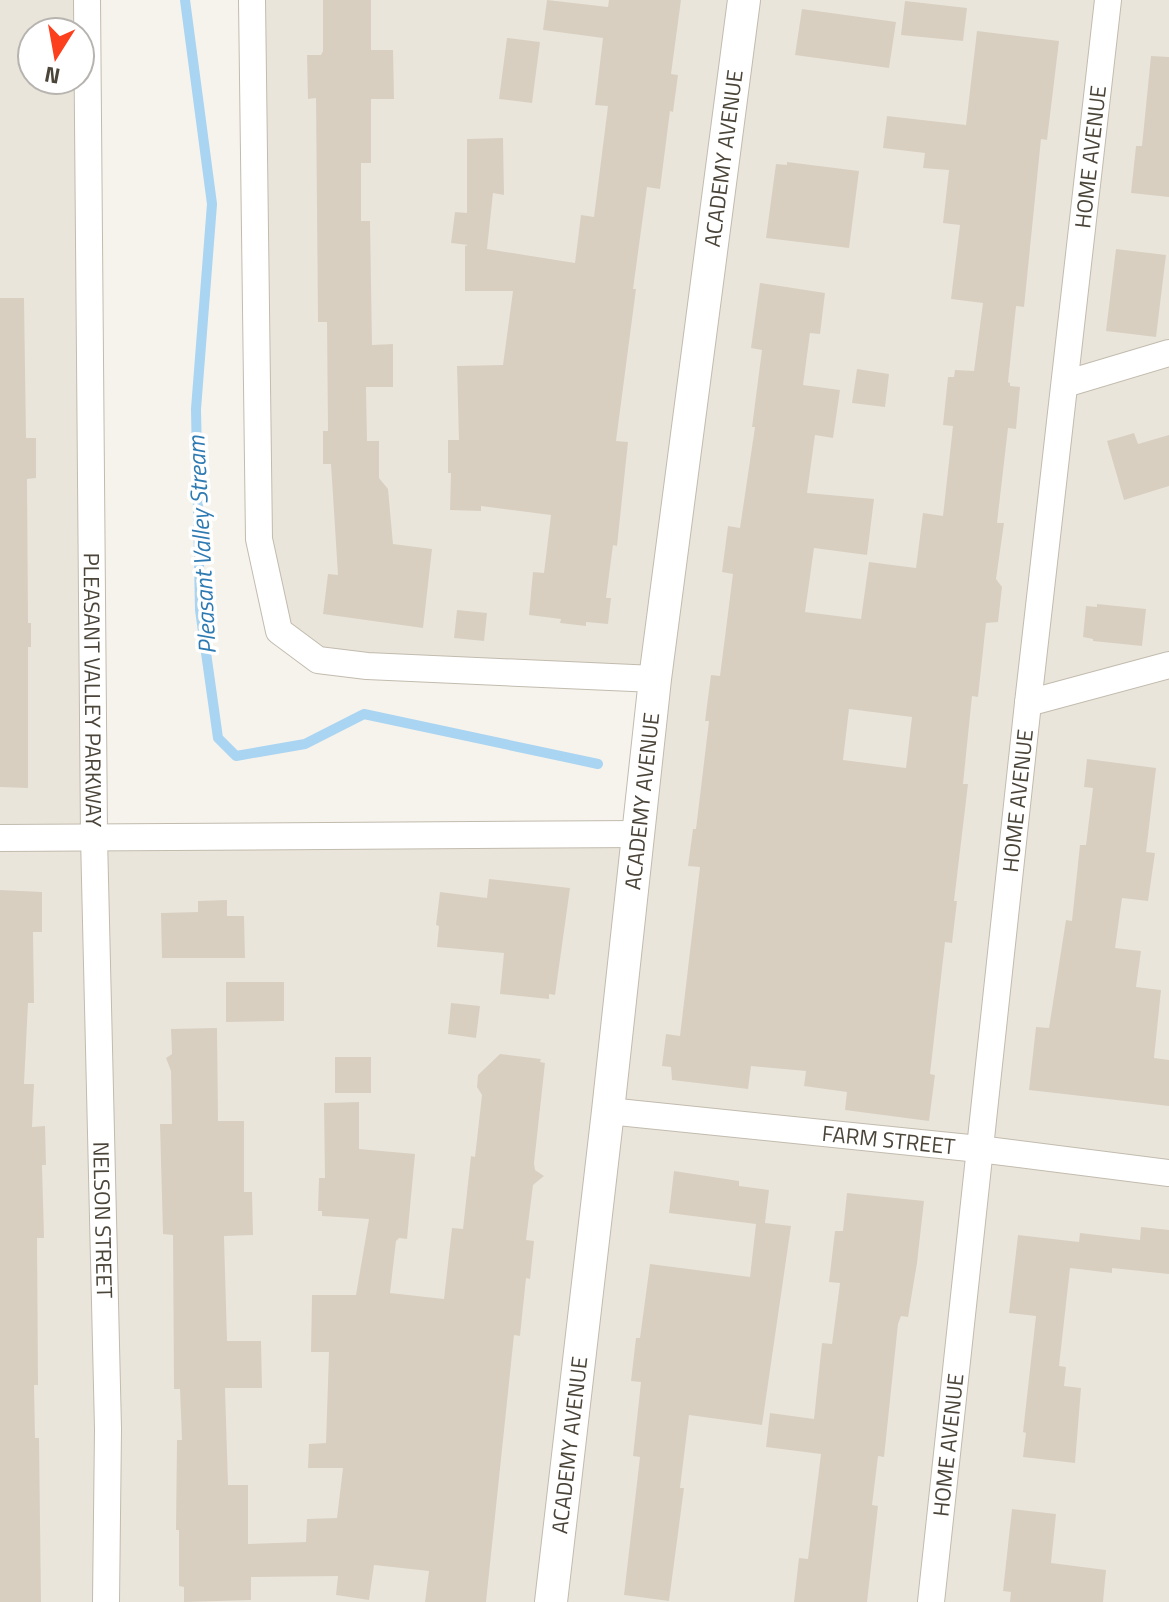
<svg xmlns="http://www.w3.org/2000/svg" width="1169" height="1602" font-family="'Titillium Web',sans-serif">
	<style>
		.residential { fill: #eae5da; fill-rule: evenodd }
		.lines { fill: none; stroke-linecap: round; stroke-linejoin: round }
		.stream { stroke: #a9d4f2; stroke-width: 10 }
		.building { fill: #d8cfc1; fill-rule: evenodd }
		.minor-casing { stroke: #c2bbae; stroke-width: 28 }
		.tertiary-casing { stroke: #c2bbae; stroke-width: 34 }
		.minor { stroke: #fff; stroke-width: 26 }
		.tertiary { stroke: #fff; stroke-width: 32 }
		.labels { text-anchor: middle; stroke-width: 7; stroke-linejoin: round; paint-order: stroke }
		.street-label { font-size: 22px; fill: #4b4439; stroke: #fff }
		.water-label { font-size: 24px; font-style: italic; fill: #2e7ab2; stroke: #fff }
	</style>
	<rect width="100%" height="100%" fill="#f6f3ec"/>
	<path class="residential" d="M0,0h89l17,828 515,4 19,-29 2,-113 -328,-30 -37,-26 -20,-93 -9,-541h921v1602h-1169zM32,32h48v48h-48z"/>
	<g class="lines">
		<path class="stream" d="M185,0l27,204 -16,205 4,201 18,128 18,18 69,-12 59,-30 234,50"/>
	</g>
	<path class="building" d="M323,0h48v50h22l1,49h-23v64h-10v58h9l2,124 21,-1v43h-27l1,54h12v37l9,11 5,55 39,5 -9,79 -100,-14 5,-40 10,1 -7,-111h-8v-33h5l-1,-109h-9l-2,-224 -8,1 -1,-44h14l2,-4z
		M547,0l61,7 1,-7h72l-10,74 7,1 -5,37 -3,-1 -10,78 -13,-2 -14,102h3l-20,152 12,1 -11,104 -4,-1 -7,53h5l-3,26 -22,-2v4l-26,-3 1,-4 -32,-4 4,-43 11,1 7,-58 -70,-9v5l-31,-1 1,-37h-3v-33h11l-2,-74 46,-1 10,-74h-48v-45l3,-1 -17,-2 4,-31 12,1v-74l36,-1 1,57 -11,-2 -6,56 88,14 6,-48 13,2 14,-111 -13,-1 8,-67 -60,-8z
		M905,1l62,7 -4,33 -62,-6z
		M802,9l94,13 -7,46 -94,-13z
		M977,31l82,10 -12,99 -6,-1 -17,168 -8,-1 -8,76 2,1v3l10,1 -4,42 -8,-1 -11,95h7l-8,56 6,8 -4,35 -12,1 -8,74 -6,-1 -9,88h5l-14,117h3l-5,42 -7,-1 -15,132 5,1 -6,46 -84,-11 2,-18 -43,-6 2,-15 -55,-5 -3,23 -76,-9 -1,-13 -9,-1 4,-32 14,2 20,-169 -12,-1 5,-37h3l13,-108h-4l6,-46 9,1 13,-102 -11,-2 6,-46 12,2 15,-101h-3l10,-77 -11,-2 9,-65 65,10 -5,41 -10,-1 -7,52 37,5 -7,48 -18,-3 -8,58 67,6 -7,56 -53,-7 -9,64 56,7 8,-57 47,6 7,-55 20,3 10,-90 -10,-1 5,-48h6l1,-7 19,1 9,-68 -32,-4 9,-74 -17,-2 6,-53 -26,-2 2,-15 -42,-5 4,-32 79,9zM849,709l63,8 -6,51 -63,-8z
		M507,38l33,4 -8,61 -33,-4z
		M1151,56l18,1v140l-38,-4 5,-47h6z
		M787,162l72,9 -10,77 -83,-10 10,-74 11,1z
		M1116,249l50,6 -10,82 -50,-6z
		M0,298h24l2,140h10v40l-9,1 1,144h3v24h-3v141l-28,-1z
		M857,369l32,5 -4,33 -33,-4z
		M1134,433l4,11 31,-9v51l-45,14 -17,-59z
		M1097,604l49,5 -4,37 -49,-5v-2l-10,-2 3,-31 11,1z
		M457,610l30,3 -3,28 -30,-3z
		M1087,759l69,9 -10,84 9,1 -7,48 -26,-3 -7,50 26,3 -5,36 25,3 -7,68 15,2v46l-140,-16 7,-63 13,1 17,-108 6,1 8,-76h6l7,-57 -9,-1z
		M489,879l81,9 -15,107 -6,-1v5l-49,-5 4,-41 -67,-6 2,-21 -3,-1 4,-33 47,6z
		M0,890l42,2v40h-9l1,71h-6l-4,81h10l-2,43 13,-1 1,39h-4l2,73h-7l1,147h-4l1,53h4l2,164h-41z
		M227,900v16h17l1,42h-83l-1,-45 37,-1v-11z
		M226,982h58v39l-58,1z
		M451,1003l29,3 -4,32 -28,-4z
		M217,1028l1,93h26v71h8l1,43 -29,1 3,105h34l1,47h-37l3,97h20v59l58,-2 1,-23 30,-1 6,-50h-35l1,-24 17,-1 3,-91h-18l1,-57h44l13,-76 -47,-3v-5h-4l1,-33h6l-1,-75 35,-1v47l56,5 -8,85 -8,-1 -3,3 -6,52 54,6 8,-71 11,1 8,-73 4,1 7,-62 -5,-8 1,-12 22,-21 41,5 -1,3 5,1 -11,100 1,7 9,6 -11,9 -7,55 8,1 -4,38 -4,-1 -6,58 -6,-1 -28,267h-61l4,-31 -55,-6 -5,35 -33,-5 2,-19 -87,1v23l-67,2v-15l-5,-1v-56h-3l1,-90h5l-2,-51h-6l-1,-154 -10,-1 -3,-110h12l-1,-53 -5,-13 6,-4 -1,-25z
		M335,1057h36v36h-36z
		M674,1171l65,10v5l30,4 -4,33 26,3 -29,199 -73,-10 -9,73h4l-15,113 -45,-6 16,-138 -7,-1 8,-74 -10,-1 5,-43h4l10,-74 100,13 6,-53 -87,-11z
		M847,1193l77,8 -7,62 -9,54 -7,-1 -3,8 -14,133 -6,-1 -6,49 6,1 -11,96h-73l5,-44 9,1 13,-105 -55,-7 4,-34 44,6 8,-76 10,1 8,-61 -11,-1 6,-51h8z
		M1141,1227l28,3v44l-57,-6v5l-42,-5 -11,98 7,1 -2,19 17,2 -6,75 -52,-6 3,-24 -3,-1 13,-116 -27,-3 9,-78 61,7 1,-9 60,7z
		M1012,1509l44,5 -5,49 55,7 -3,32h-93l1,-10 -8,-1z"/>
	<g class="lines">
		<defs>
			<g id="minor">
				<path id="s1" d="M87,0l7,837 14,592 -2,173"/>
				<path d="M252,0l7,539 20,92 39,29 49,6 288,13"/>
				<path d="M1065,384l104,-31"/>
				<path d="M1028,703l141,-38"/>
				<path d="M0,838l638,-4"/>
				<path id="s2" d="M608,1111l371,38 190,24"/>
				<path id="s3" d="M931,1602l97,-899 80,-703"/>
			</g>
			<g id="tertiary">
				<path id="s4" d="M551,1602l57,-491 47,-432 89,-679"/>
			</g>
		</defs>
		<use href="#minor" class="minor-casing"/>
		<use href="#tertiary" class="tertiary-casing"/>
		<use href="#minor" class="minor"/>
		<use href="#tertiary" class="tertiary"/>
	</g>
	<g class="labels">
		<g class="street-label">
			<text dy="8" stroke="none"><textPath href="#s4" startOffset="1454">ACADEMY AVENUE</textPath></text>
			<text dy="8" stroke="none"><textPath href="#s3" startOffset="1454">HOME AVENUE</textPath></text>
			<text dy="8" stroke="none"><textPath href="#s1" startOffset="690">PLEASANT VALLEY PARKWAY</textPath></text>
			<text dy="8" stroke="none"><textPath href="#s4" startOffset="806">ACADEMY AVENUE</textPath></text>
			<text dy="8" stroke="none"><textPath href="#s3" startOffset="806">HOME AVENUE</textPath></text>
			<text dy="8" stroke="none"><textPath href="#s2" startOffset="282">FARM STREET</textPath></text>
			<text dy="8" stroke="none"><textPath href="#s1" startOffset="1220">NELSON STREET</textPath></text>
			<text dy="8" stroke="none"><textPath href="#s4" startOffset="158">ACADEMY AVENUE</textPath></text>
			<text dy="8" stroke="none"><textPath href="#s3" startOffset="158">HOME AVENUE</textPath></text>
		</g>
		<g class="water-label">
			<text transform="translate(202 545) rotate(-93)" y="8">Pleasant Valley Stream</text>
		</g>
	</g>
	<g transform="translate(56 56) rotate(191)"><circle r="38" fill="#ffffff" stroke="#b7b4b0" stroke-width="2"/>
	<path d="M0-6L14 30L0 20L-14 30Z" fill="#fc3f1d"/>
	<text y="-12" font-size="22" font-weight="bold" text-anchor="middle" fill="#4b4439">N</text>
	</g>
</svg>
